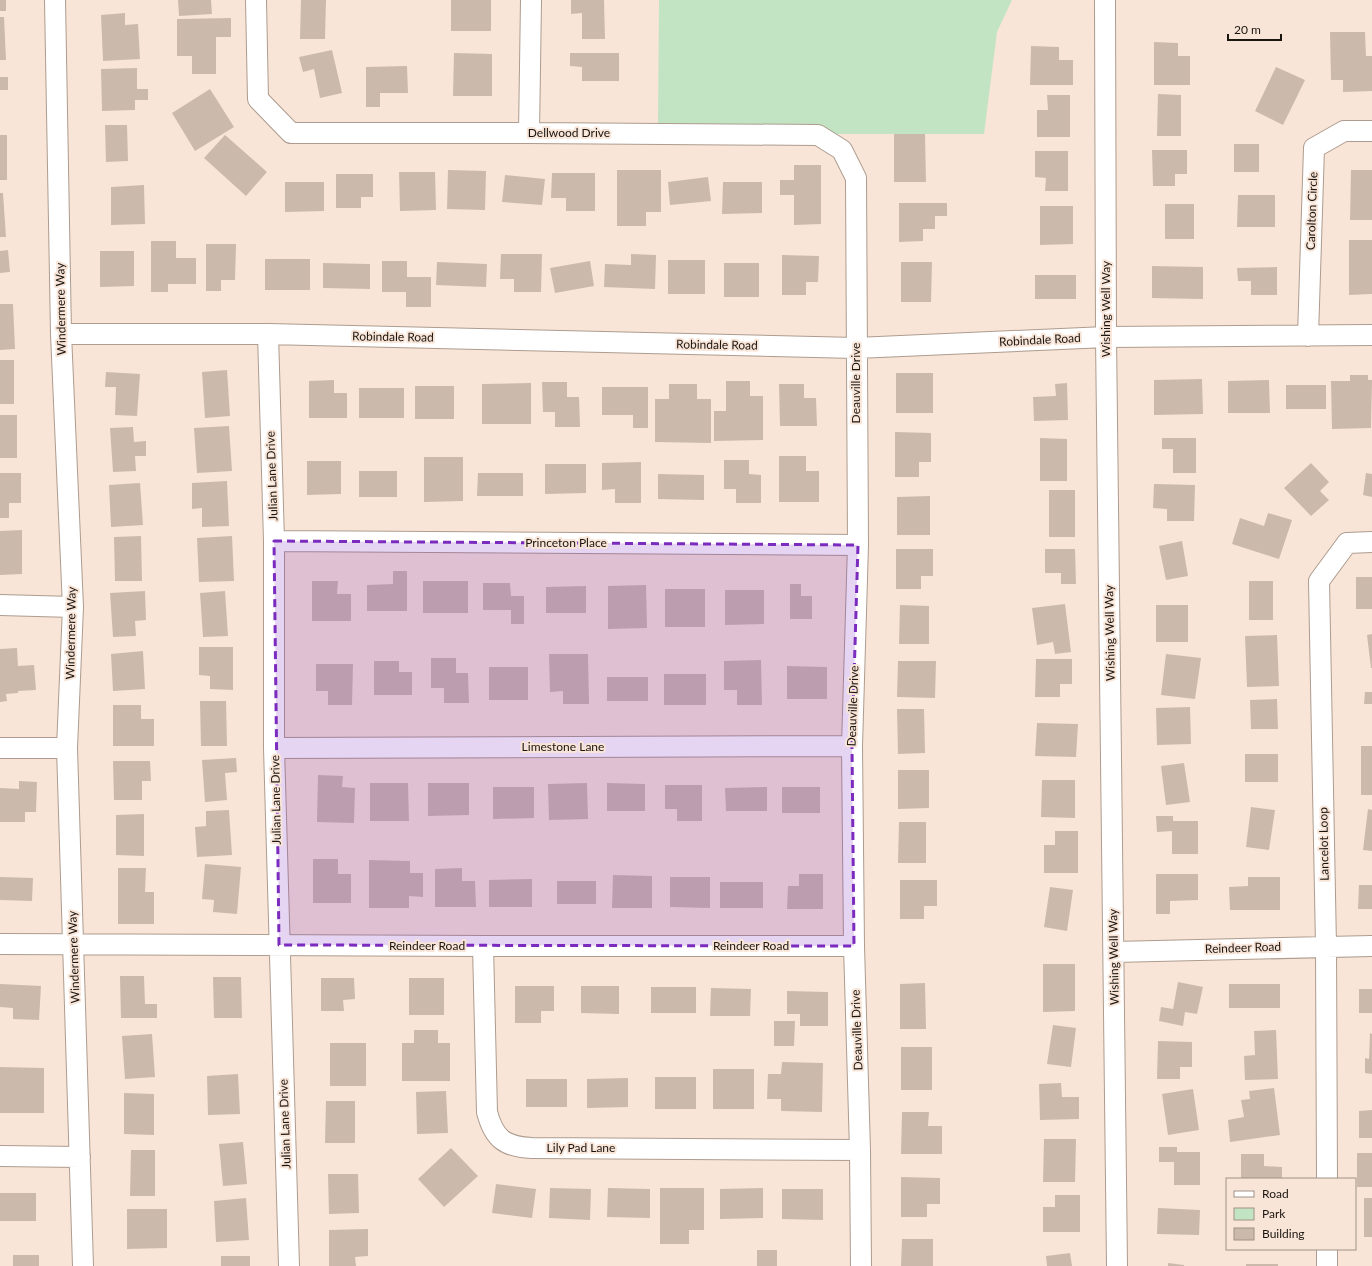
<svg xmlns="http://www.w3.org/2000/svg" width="1372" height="1266" font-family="Lato,sans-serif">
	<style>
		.green { fill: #c3e4c2 }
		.building { fill: #cbbaac }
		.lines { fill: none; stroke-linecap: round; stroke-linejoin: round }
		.minor-casing { stroke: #ad9c8f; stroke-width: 22 }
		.minor { stroke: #fff; stroke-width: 20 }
		.marked { fill: #7b2cbf; fill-opacity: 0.2; stroke: #7b2cbf; stroke-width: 3; stroke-dasharray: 8 5; stroke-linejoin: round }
		.labels { text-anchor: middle; stroke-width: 4; stroke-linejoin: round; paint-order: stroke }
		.street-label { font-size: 12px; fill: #1b1510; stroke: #f8e5d7 }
	</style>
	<rect width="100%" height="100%" fill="#f8e5d7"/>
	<path class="green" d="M659,0h353l-15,32 -13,102h-149l-13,-8 -4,-1 -160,-1z"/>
	<path class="building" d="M0,0h6v11h-6z
		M178,0h33l1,14 -33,2z
		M301,0h25l-1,39h-25z
		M451,0h40v31h-40z
		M571,0h33l1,39h-23v-26l-11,1z
		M125,13v12l13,-1 2,35 -37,2 -2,-46z
		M0,17h4l2,43h-6z
		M231,18v19h-15v37h-24v-18h-15v-37z
		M1330,32h35l1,24h6v35l-29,1v-12h-12z
		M1154,42l24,1v13h12v29h-36z
		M1031,46l28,1v13h14v25h-43z
		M332,50l10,43 -22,5 -6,-29 -11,3 -4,-15z
		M454,53l38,1v42h-39z
		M570,53h49v28h-37v-14l-12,-1z
		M407,66l1,27h-28v14h-14v-40z
		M1276,67l29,13 -22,45 -28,-14z
		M137,68v21h11v11h-13v10l-33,1 -1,-42z
		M0,77h8v13h-8z
		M210,89l24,38 -39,24 -23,-38z
		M1158,94l23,1v41h-24z
		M1047,95h23v42h-33v-27h11z
		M105,125h22l1,36 -22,1z
		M894,134h31l1,48h-32z
		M0,135h7v45h-7z
		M225,135l42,37 -21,24 -42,-38z
		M1234,144h25v28h-25z
		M1152,150h35v24h-12v12h-22z
		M1035,151h33v40h-23l1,-13 -11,-1z
		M794,165h27v59l-27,1v-30h-14v-15h14z
		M448,170l38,1 -1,39 -38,-1z
		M617,170h44v42h-15v14h-29z
		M1351,170h21v50h-22z
		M399,172h36l1,38 -36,1z
		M552,173h43v38h-29v-13h-15z
		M336,174h37v23h-12v11h-25z
		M505,175l40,4 -3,26 -40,-3z
		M708,177l3,24 -41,4 -2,-23z
		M285,182h39v29l-39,1z
		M723,182h39v31l-40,1z
		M144,185l1,39 -34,1v-38z
		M0,193h3l3,44h-6z
		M1238,195h37v32h-38z
		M899,203h48v13h-12v13h-12v12l-24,1z
		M1165,204h29v35h-29z
		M1040,206h33v38l-33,1z
		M1349,240h23v54l-23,1z
		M151,241h25v17h20v26h-28v8h-17z
		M206,244h30l-1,36h-14v11h-15z
		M8,250l2,22 -10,1v-22z
		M100,251h34v35l-34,1z
		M501,254h41l-1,38h-27v-13h-14z
		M631,254l25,1 -1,34 -51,-2 1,-23 26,1z
		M782,255l37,1 -1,26h-12v13h-24z
		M265,259h45v31h-45z
		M668,260h37v34h-37z
		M382,261h25v16h24v30h-25v-15h-24z
		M590,261l4,25 -39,7 -5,-25z
		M437,262l50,2 -1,23 -50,-2z
		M901,262h31l-1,40h-30z
		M323,263l47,1v25l-47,-1z
		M724,263h35v34h-35z
		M1152,266l51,1v32l-51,-1z
		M1277,267v28h-26v-14h-13l-1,-13z
		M1035,275h41v24h-41z
		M0,304h13l2,45 -15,1z
		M0,360h14v44h-14z
		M227,370l3,46 -25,2 -3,-46z
		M106,372l34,2 -3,42 -22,-1 1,-28h-11z
		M896,373h37v40h-37z
		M1350,375h18v5h4l-1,48 -39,1 -1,-48h19z
		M1202,379l1,35 -49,1v-35z
		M334,380v13h13v25h-38v-37z
		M1269,380l1,33h-42v-32z
		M726,381h24v15h13v44l-49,1v-30h12z
		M542,382h25v15h12l1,30h-25v-15h-12z
		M531,383v41h-49v-40z
		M1067,383l1,37 -34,1 -1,-24 23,-1 -1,-12z
		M669,384h28v15h14v44l-56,-1v-43h14z
		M779,384h25v14h12l1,28h-37z
		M1286,385h40v24h-40z
		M415,386h39v33h-39z
		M602,387h46v41h-15v-13h-31z
		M359,388h45v30h-45z
		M0,415h17v43h-17z
		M229,426l3,45 -35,2 -3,-45z
		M133,427l1,15 12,-1v15h-11l1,15 -23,1 -3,-44z
		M895,432l36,1v29h-12v15h-24z
		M1040,438l27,1v42h-27z
		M1162,438h34v35h-23v-24h-11z
		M779,456h27v15h13v31h-40z
		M424,457h39v44l-39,1z
		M724,460h25v14l12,1v28h-25v-14h-12z
		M307,461h34v33l-34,1z
		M641,462v41h-26v-14l-13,1v-27z
		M1311,463l18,19 -9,9 9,9 -18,16 -27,-28z
		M545,464h41v29l-41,1z
		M359,471h38v26h-38z
		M0,473h21v30h-12v15h-9z
		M478,473h45v23h-46z
		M1366,473l6,1v23l-9,-2z
		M658,474l46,1v25l-46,-1z
		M227,481l2,45 -27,1v-19l-10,1v-26z
		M140,483l3,42 -32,2 -2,-42z
		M1154,484l41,1 -1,36h-27v-12l-14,-1z
		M1049,490h26v47h-26z
		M930,496v39h-33v-38z
		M1268,513l24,7 -13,39 -47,-15 8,-26 24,8z
		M22,530v44l-22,1v-44z
		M141,536l1,45h-27l-1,-44z
		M232,536l2,45 -35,1 -2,-44z
		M1182,541l6,35 -22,4 -7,-34z
		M896,549h37v27h-12v13h-25z
		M1045,549h30l1,35h-15v-11h-16z
		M393,571h14v40h-40v-26l26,-1z
		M1356,577h16v32h-16z
		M312,581h26l-1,13h14v27h-39z
		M423,581h45v32h-45z
		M1249,581h24v39h-24z
		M483,583h27l1,13h13v28h-13v-14h-28z
		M790,584h11v12h11v23h-22z
		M646,585l1,43 -39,1v-43z
		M586,586v27h-40v-26z
		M665,589h40v38h-40z
		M725,590h39v34l-39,1z
		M145,591l1,29 -11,1 1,15 -23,1 -3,-44z
		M225,591l3,45 -25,1 -3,-44z
		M1065,604l6,48 -16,2 -2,-12 -16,3 -5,-37z
		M900,605l29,1v38h-30z
		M1156,605h32v37h-32z
		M1372,634v34h-1l-4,-33z
		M1277,635l2,51 -32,1 -2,-51z
		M199,647h34v43l-23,-1v-13l-11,-1z
		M17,648l1,18 16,-1 2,25 -18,1v2l-12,1 1,7 -7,1v-53z
		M143,651l2,38 -32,2 -2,-37z
		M549,654h39l1,50h-26v-13l-13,1z
		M1166,654l35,4 -6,41 -34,-4z
		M431,658h25v15h12l1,30h-25v-15h-13z
		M1036,659h36v25h-12v13h-25z
		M761,660l1,45h-25v-15h-13v-29z
		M374,661h25v11h13v23h-38z
		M898,661h38l-1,37 -38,-1z
		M316,664h37l-1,41h-24v-14h-12z
		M787,666l40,1v32h-40z
		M489,667h39v33h-39z
		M664,674h42v31h-42z
		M607,677h41v24h-41z
		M1365,692h7v12h-8z
		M1277,699l1,30h-27l-1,-29z
		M200,701h26l1,45h-26z
		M113,705h28v14h13v27h-41z
		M1190,707l1,37 -34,1 -1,-37z
		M897,709h27l1,44 -27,1z
		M1037,723l41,1 -2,33 -41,-1z
		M1361,746h11v49h-11z
		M1245,754h33v28h-33z
		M236,758l1,14 -12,1 2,27 -22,2 -3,-42z
		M113,761h37l1,20h-9v19h-28z
		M1184,763l6,39 -24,3 -5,-39z
		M898,770h31v38l-31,1z
		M318,775l25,1 -1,11 13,1 -1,35 -37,-1z
		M1042,780h33v38l-34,-1z
		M19,781l18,1 -1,30h-11v10h-25v-34l19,1z
		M370,783h38l1,38h-39z
		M428,783h41v32l-41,1z
		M587,783l1,36 -39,1 -1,-36z
		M607,783l38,1v27h-38z
		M665,785h37v36h-25v-12h-12z
		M493,787h41v31l-41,1z
		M767,787v24h-41l-1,-23z
		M782,787h38v26h-38z
		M1251,807l24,3 -6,40 -23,-3z
		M1368,809l4,1v41l-9,-1z
		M229,810l3,45 -35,2 -2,-30 11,-1v-15z
		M144,814v42l-28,-1v-40z
		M1156,816h17v5h25v33h-26v-23l-15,1z
		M899,822h27v41h-28z
		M1055,831h23v42h-34v-28h11z
		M313,859h25v15h13v29h-38z
		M369,860l41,1v12h13v24l-14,-1v12h-40z
		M205,864l36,3 -4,47 -24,-2 1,-12 -12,-1z
		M118,868h28l-1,24h9v32h-36z
		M462,868v13h13l1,26h-41v-38z
		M799,874h24v35h-36l1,-23h11z
		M1156,874h42v26l-28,1v13h-14z
		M613,875l39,1v32h-40z
		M0,877l33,1 -1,23 -32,-1z
		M670,877h40v31l-40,-1z
		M1248,877h32v33h-50l-1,-23 19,-1z
		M532,879v28h-43v-27z
		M900,880h37v26h-13v13h-24z
		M557,881h39v23h-39z
		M720,882h43v26h-43z
		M1359,885h13v24h-14z
		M1050,887l23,3 -6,41 -23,-4z
		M1043,964h32v47l-32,1z
		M120,976h24l1,28h12v14h-36z
		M213,977h28l1,41h-28z
		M321,978h33l1,21 -12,1 1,11h-23z
		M409,978h35v37h-35z
		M1178,982l25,5 -6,27 -12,-2 -2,14 -24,-5 2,-14 12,2z
		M925,983l1,46h-26v-45z
		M0,984l41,2 -2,34 -26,-1v-11l-13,-1z
		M1229,984h51v24h-51z
		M515,986h39v25h-13v12h-26z
		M581,986h38v28l-38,-1z
		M651,987h45v26h-45z
		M711,988l40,1 -1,27h-40z
		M1359,989h13v24h-13z
		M787,991l41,1v34h-28v-12h-13z
		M774,1021h21l-1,25h-20z
		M1053,1025l23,3 -5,39 -24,-3z
		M414,1030h24v13h12v38h-48v-38h12z
		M1276,1030l2,49 -33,1 -1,-24 11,-1 -1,-24z
		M1370,1033l2,1v40l-7,-1v-15l4,1z
		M152,1034l3,43 -30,2 -3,-43z
		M1158,1041l34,1v25h-12v12h-23z
		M330,1043h36v43h-36z
		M901,1047h31v43h-31z
		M782,1062l41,1 -1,49 -41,-1v-12h-14l1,-25h13z
		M0,1067l44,1v45h-44z
		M713,1069h41v40h-41z
		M238,1074l2,40 -32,1 -1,-39z
		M655,1077h41v32h-41z
		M628,1078v29l-41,1v-29z
		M526,1079h41v28h-41z
		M1061,1083l1,14h17v22l-39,1 -1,-36z
		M1274,1088l6,47 -50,7 -2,-22 16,-3 -3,-17 9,-1 -1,-8z
		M1193,1089l6,41 -31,5 -6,-41z
		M446,1091l2,42 -31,1 -1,-42z
		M124,1093l30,1v41l-30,-1z
		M326,1101h29v42h-30z
		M1372,1110v28h-13v-27z
		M902,1112h27l-1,14h14v28h-41z
		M1044,1139h32l-1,43h-32z
		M243,1142l4,42 -24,2 -4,-42z
		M1159,1147h18v5h23v33h-26v-23h-15z
		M451,1148l27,28 -34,31 -26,-28z
		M131,1150h24v46h-25z
		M1357,1153h15v34h-15z
		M1241,1154h23v12l18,1v12h-41z
		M328,1174h30l1,39 -30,1z
		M901,1177l39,1v26h-13v13h-26z
		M496,1184l40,5 -4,29 -40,-5z
		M550,1188l41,1 -1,31 -41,-2z
		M608,1188l42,1v29l-43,-1z
		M660,1188h44v42h-15v14h-29z
		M763,1188v30l-43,1v-30z
		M782,1189h41v31l-41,-1z
		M0,1193h36v28h-36z
		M1055,1195h25v37h-37v-25h12z
		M246,1198l3,42 -33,2 -2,-41z
		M1364,1198h8v39h-8z
		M1158,1208l42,2 -1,25 -42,-1z
		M127,1209h40v39l-40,1z
		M368,1229v27l-13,1 1,9h-27v-36z
		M902,1239h31v27h-32z
		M757,1250h20v16h-20z
		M1070,1253l2,13h-25l-1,-10z
		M13,1255h26v11h-26z
		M221,1256h29v10h-29z
		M1168,1263l16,2v1h-16z
		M1246,1264h32v2h-32z"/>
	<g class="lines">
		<defs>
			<path id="minor" d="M55,0l6,334 12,273 -6,141 16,518
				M256,0l2,99 33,34h238l289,2 24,15 14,28 2,367 -6,201 2,200 6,204 1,116
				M1105,0l1,337 11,929
				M529,133l2,-133
				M61,334h207l588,14 250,-11 266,-2
				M268,334l6,207v207l15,518
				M1308,336l6,-188 30,-17h28
				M274,541l584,4
				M0,605l73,2
				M0,748h67
				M274,748l578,-2
				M0,944l483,2h371
				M483,946l4,166c7,27 18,35 45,36l328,2
				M1114,952l258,-6
				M0,1156l80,1
				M1327,1179l-1,-233 -7,-365 28,-38 25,-1
				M1327,1249v17"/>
		</defs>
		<use href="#minor" class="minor-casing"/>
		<use href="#minor" class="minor"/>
	</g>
	<path class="marked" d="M274,541l584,4 -6,201 2,200 -575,-1z"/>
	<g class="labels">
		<g class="street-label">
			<text x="569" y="137">Dellwood Drive</text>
			<text transform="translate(1312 211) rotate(-88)" y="4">Carolton Circle</text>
			<text transform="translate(61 309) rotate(-91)" y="4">Windermere Way</text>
			<text transform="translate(1106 309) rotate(-90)" y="4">Wishing Well Way</text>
			<text transform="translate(393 337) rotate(1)" y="4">Robindale Road</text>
			<text transform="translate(1040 340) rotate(-3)" y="4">Robindale Road</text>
			<text transform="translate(717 345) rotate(1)" y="4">Robindale Road</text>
			<text transform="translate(856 383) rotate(-90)" y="4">Deauville Drive</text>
			<text transform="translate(272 476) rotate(-92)" y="4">Julian Lane Drive</text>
			<text x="566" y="547">Princeton Place</text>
			<text transform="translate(71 633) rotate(-89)" y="4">Windermere Way</text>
			<text transform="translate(1110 633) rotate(-91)" y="4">Wishing Well Way</text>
			<text transform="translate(853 706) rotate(-88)" y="4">Deauville Drive</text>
			<text x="563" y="751">Limestone Lane</text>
			<text transform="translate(276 800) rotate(-91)" y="4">Julian Lane Drive</text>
			<text transform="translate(1324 844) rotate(-91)" y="4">Lancelot Loop</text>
			<text x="427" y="950">Reindeer Road</text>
			<text x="751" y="950">Reindeer Road</text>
			<text transform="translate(1243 948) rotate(-2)" y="4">Reindeer Road</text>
			<text transform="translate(74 957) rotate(-92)" y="4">Windermere Way</text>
			<text transform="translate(1114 957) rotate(-91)" y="4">Wishing Well Way</text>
			<text transform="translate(857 1030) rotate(-92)" y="4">Deauville Drive</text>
			<text transform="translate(285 1124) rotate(-92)" y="4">Julian Lane Drive</text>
			<text x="581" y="1152">Lily Pad Lane</text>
		</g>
	</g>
	<rect x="1226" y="1178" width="130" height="72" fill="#f8e5d7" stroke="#a09287"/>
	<rect x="1234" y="1191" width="20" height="6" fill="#ffffff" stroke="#a09287"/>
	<text x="1262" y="1198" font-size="12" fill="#1b1510">Road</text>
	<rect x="1234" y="1208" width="20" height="12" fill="#c3e4c2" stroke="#a09287"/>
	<text x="1262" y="1218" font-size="12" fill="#1b1510">Park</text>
	<rect x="1234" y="1228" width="20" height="12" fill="#cbbaac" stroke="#a09287"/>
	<text x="1262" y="1238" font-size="12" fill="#1b1510">Building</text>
	<path d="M1228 34v6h53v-6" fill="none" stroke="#1b1510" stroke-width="2"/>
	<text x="1234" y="34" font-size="12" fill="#1b1510" stroke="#f8e5d7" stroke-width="3" paint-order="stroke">20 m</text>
</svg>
